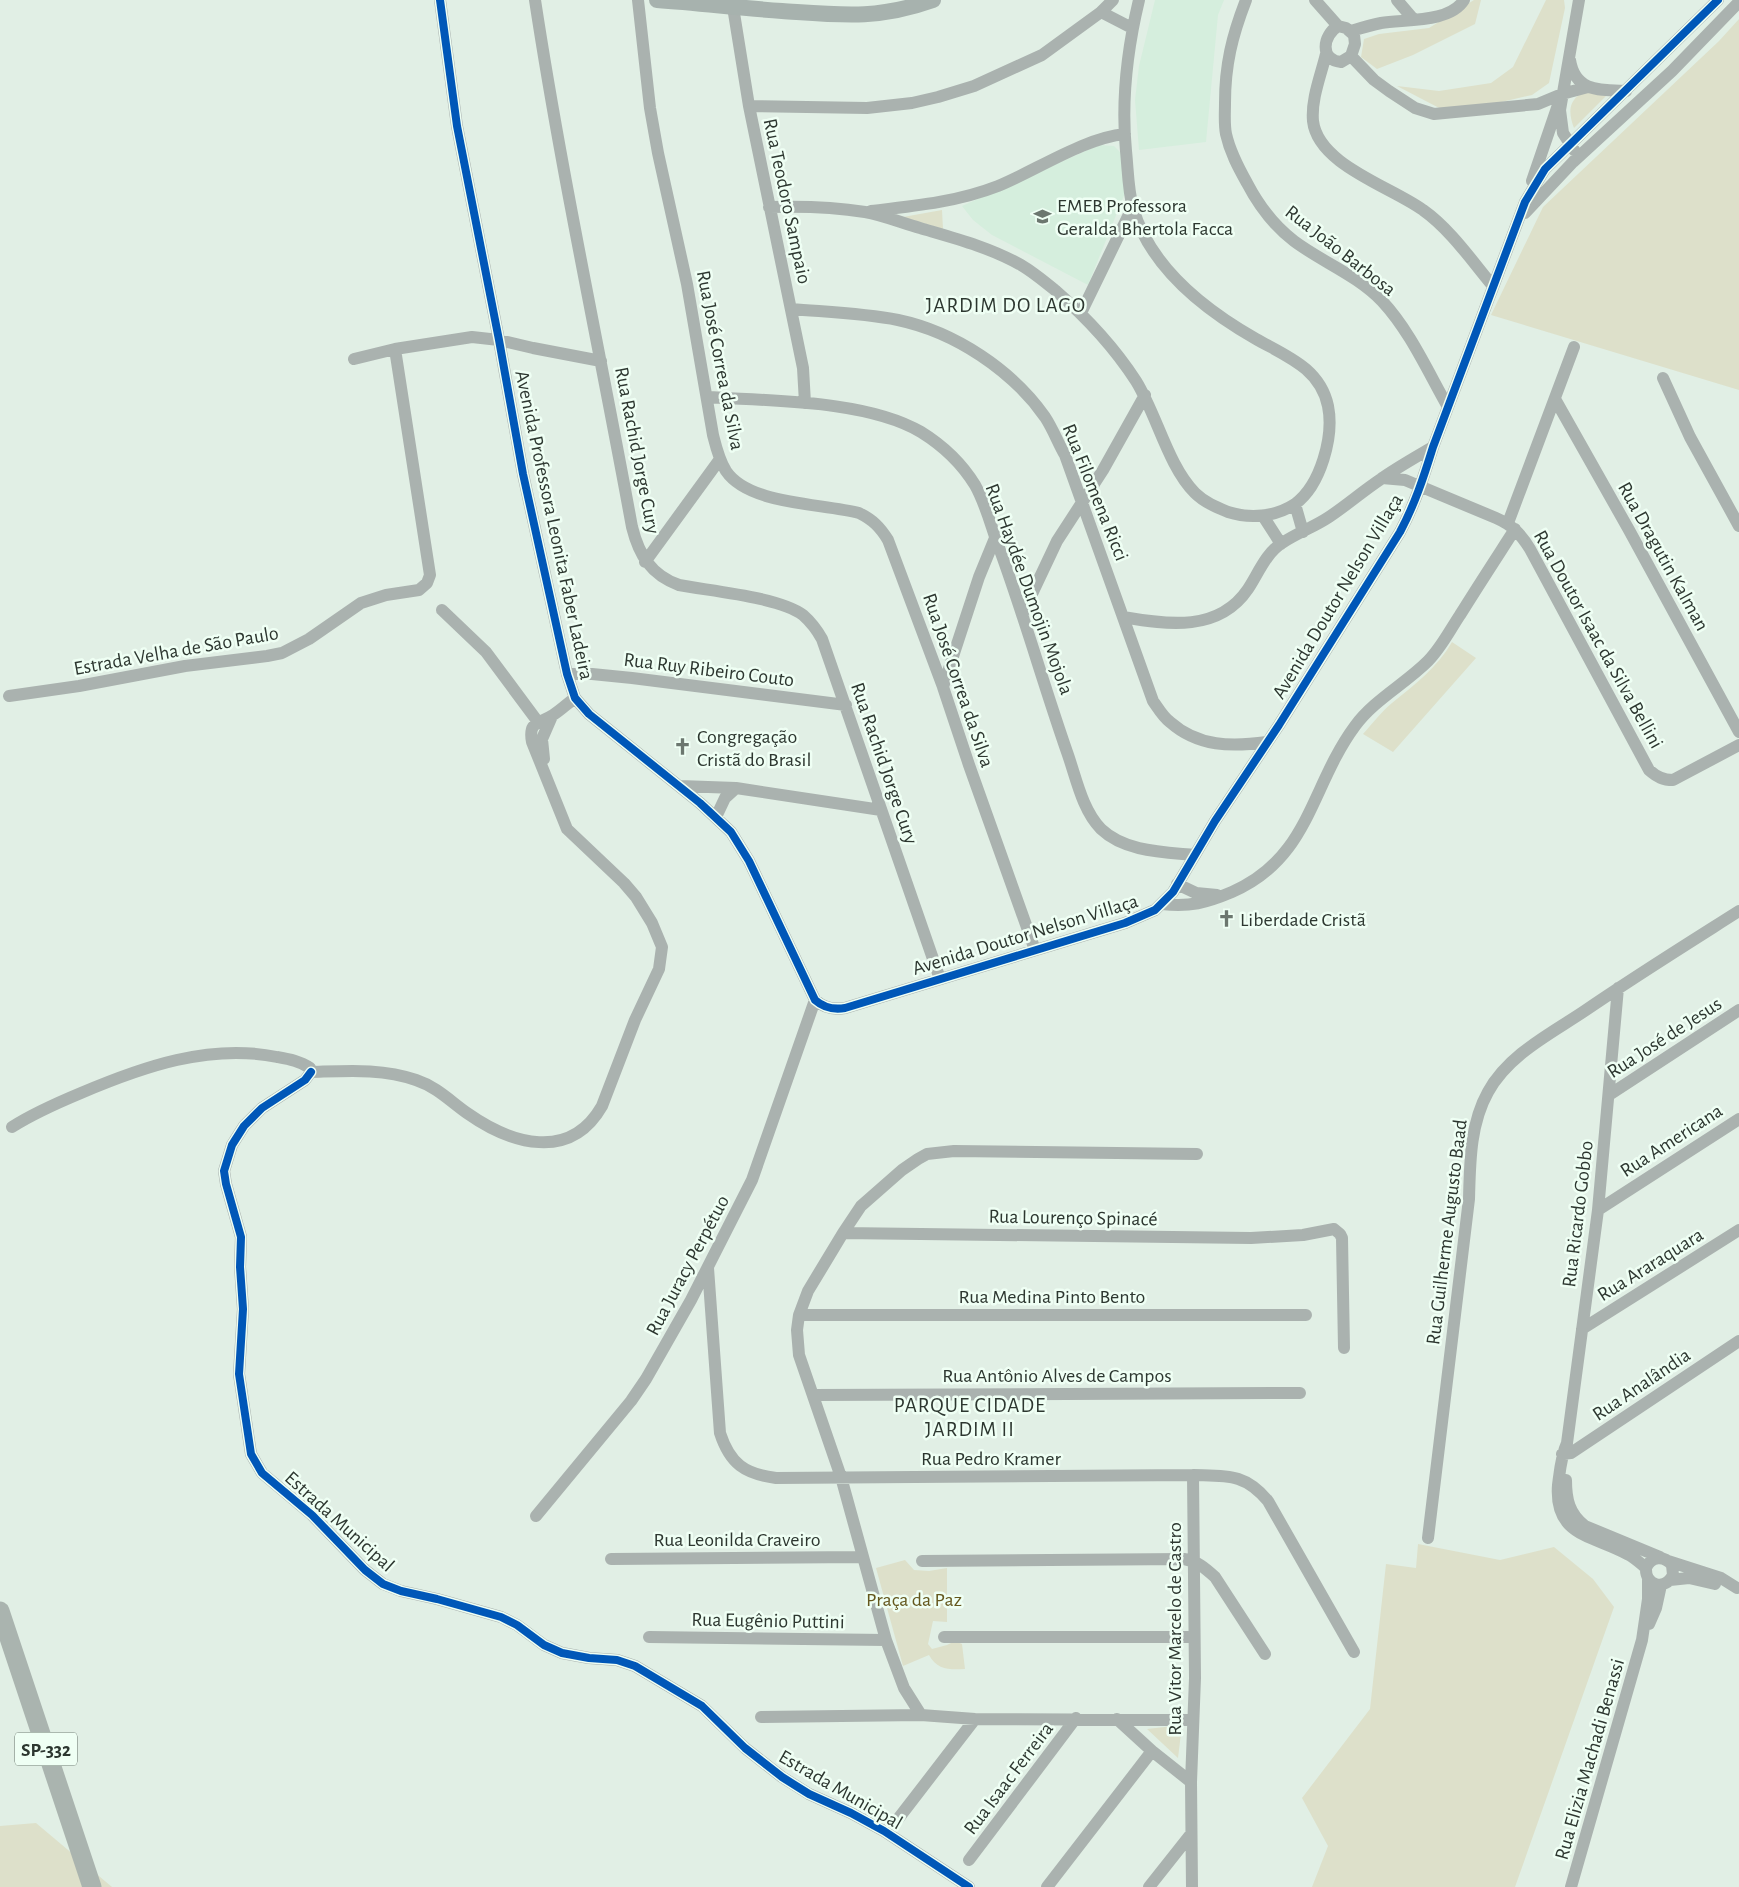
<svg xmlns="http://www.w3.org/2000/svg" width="1739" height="1887" font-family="'Alegreya Sans',sans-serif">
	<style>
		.built { fill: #d5eedd }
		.green { fill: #dde0ca }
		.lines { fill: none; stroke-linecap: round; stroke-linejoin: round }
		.minor { stroke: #aab2af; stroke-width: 12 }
		.secondary { stroke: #a7b2ae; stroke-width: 16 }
		.primary { stroke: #aab4af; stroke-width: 19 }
		.cycleway-casing { stroke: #effff4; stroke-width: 11 }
		.cycleway { stroke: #0057b8; stroke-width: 8 }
		.labels { text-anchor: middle; stroke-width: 5; stroke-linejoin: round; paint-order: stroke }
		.shield { fill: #effff4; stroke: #67736b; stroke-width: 1 }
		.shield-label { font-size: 19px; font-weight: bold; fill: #2d3730 }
		.street-label { font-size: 20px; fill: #2d3730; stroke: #effff4 }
		.poi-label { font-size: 20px; fill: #2d3730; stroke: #effff4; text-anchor: start }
		.park-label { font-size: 20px; fill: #64571d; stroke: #effff4 }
		.neighbourhood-label { font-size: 21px; letter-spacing: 1px; fill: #2d3730; stroke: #effff4 }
	</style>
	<rect width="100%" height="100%" fill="#e1efe5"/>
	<path class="built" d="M1155,0h69l-6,15 -12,127 -67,8 -4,-50 4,-34z
		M1099,145l15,1 8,8 3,39 -37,92 -96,-50 -19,-15 -11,-14z"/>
	<path class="green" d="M1474,0h7l-6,24 -62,31 -36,14 -16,-12 3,-18 15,-5 50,-6z
		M1546,0h18l1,8 -16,75 -17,12 -35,8 -54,7 -46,-24 42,5 52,-8 22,-16z
		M1739,19v371l-248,-75 52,-108 176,-166z
		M1585,91l21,5 -32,32c-6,-16 -6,-28 11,-37z
		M942,210l1,19 -40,-12z
		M1452,642l24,16 -83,94 -30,-18c9,-10 18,-22 29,-31 22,-18 46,-36 60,-61z
		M1418,1544l82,16 54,-13 39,32 21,28 -99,280h-203l16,-41 -26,-48 68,-89 16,-145 30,4z
		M905,1560l9,10 15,1 18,-3v54l-14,-1 -5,23 4,5 15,-4 8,-4 7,3 3,25c-15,1 -28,1 -36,-14l-26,11 -27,-98z
		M1182,1725l-4,33 -31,-29z
		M36,1823l76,64h-112v-61z"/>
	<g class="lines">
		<path class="minor" d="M440,0l17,126 42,214 24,134 44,200 8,24 14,16 111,89 31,29 18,29 66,139c9,8 18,10 30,8l280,-85 30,-13 18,-18 42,-71 64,-96 121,-193c15,-28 24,-56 33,-85l92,-245 20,-33 173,-169
			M535,0c27,177 65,351 97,527 7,28 19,48 47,58 31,6 100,12 124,30 8,7 14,15 19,24l118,340
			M638,0l12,108 8,45 29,131 26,151c3,12 6,25 13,36 23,34 95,32 133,42 14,7 21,14 29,27l55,147 26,78 66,185
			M1246,0c-14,36 -21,65 -21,103 0,10 -1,21 1,31 4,18 12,33 21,49 12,23 26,42 47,58 28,21 63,34 88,60 28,30 46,71 66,106
			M1315,0l23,26
			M1397,0l17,20
			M733,7l16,99 54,262 2,35
			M1101,12l31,16
			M1338,26l8,2 8,7 1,9 -4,12 -10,6c-22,-2 -18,-27 -3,-36z
			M1351,31c10,-3 20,-6 30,-8 24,-4 69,0 83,-23
			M1326,54c-5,21 -15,45 -13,67 5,44 79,66 110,89 27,19 49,51 70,76
			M1351,56l23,24 15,11 26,17 19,6 104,-10 24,-10 26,-7
			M1570,60c5,32 30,30 56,31
			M749,106l118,2 45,-5 26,-6 36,-11 68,-31 59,-43 12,-12
			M1574,150l-11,-17 -3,-23 19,-110
			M1532,181l26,-76
			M769,207c31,-1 65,0 96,5 18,3 37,11 55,16 34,10 69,19 101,37 12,7 24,17 35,26 31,27 58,56 80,90 21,34 32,85 59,112 9,9 21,14 33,19 22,7 47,5 67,-8 26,-19 39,-68 33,-98 -8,-38 -42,-50 -72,-67 -51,-29 -106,-72 -123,-131 -5,-18 -5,-38 -7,-57 -5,-52 1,-101 13,-151
			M871,211c44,-5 86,-9 127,-25 39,-16 86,-48 127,-52
			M1525,213l48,-51 99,-91 67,-69
			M792,309c35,3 71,4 106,11 57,12 114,50 147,97 8,12 13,26 20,38l88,246c5,7 10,16 17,21 28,25 62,25 97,20
			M1081,313l52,-107
			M354,359l41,-10 77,-12 27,3 34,8 68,13
			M1663,378l27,59 49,89
			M708,397c62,4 159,3 213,35 21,13 41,32 54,53 12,21 17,46 26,68 24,66 43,133 66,199 9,25 15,58 34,77 24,23 63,23 94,26
			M1555,399l74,131 110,202
			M1382,478l23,2 91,38c16,7 25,16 34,31l119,221c8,7 14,10 24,10l66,-35
			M1295,504l8,28
			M1263,516l18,28
			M1508,523l66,-176
			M645,562l75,-103
			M442,610l44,42 52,70
			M1023,613l34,-72 46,-71 42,-75
			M1123,617c45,8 96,15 125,-28 10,-15 18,-36 34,-46 15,-10 32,-16 47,-26 18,-12 34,-26 52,-38 17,-12 35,-22 52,-32
			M567,674h25l40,4 214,27
			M943,687l36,-110 16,-39
			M9,696l70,-10 106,-20 82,-10 15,-3 27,-14 52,-36 25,-8 33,-5 8,-7 3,-8 -35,-226
			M544,759l-2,-20 10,-23
			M680,786l56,2 145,22
			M716,817l9,-19 11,-10
			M1177,884l19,9 21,2
			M1162,904c28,3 44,-1 70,-12 78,-34 78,-105 123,-166 19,-26 50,-42 73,-65 13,-13 22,-31 32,-46 18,-29 37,-58 55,-86
			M1618,988l-20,222 -31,233c-6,13 -7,27 -9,42 -4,51 34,50 69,69 7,3 13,9 19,14 -1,18 19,23 27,7l-1,-10c-8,-10 -21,-9 -26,3
			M311,1072l-6,8 -43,28 -18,18 -12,19 -8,26 2,13 15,53 -1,30 3,42 -4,65 12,80 11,19 50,42 53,55 18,14 18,7 36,8 64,18 16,8 27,20 18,8 27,5 28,2 18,6 67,40 43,42 37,29 27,17 42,19 33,18 85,56
			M311,1072c35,-1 71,-4 105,8 21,7 34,21 51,33 44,31 103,49 135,-7l33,-86 24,-51 3,-22 -10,-24 -16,-26 -12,-14 -57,-54 -35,-87c-4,-21 7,-18 21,-27 8,-5 15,-12 22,-17
			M1609,1095l130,-85
			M12,1127c22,-14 45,-24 69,-34 61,-26 129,-50 196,-36 11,2 23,4 33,11l1,4
			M1598,1210l141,-91
			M843,1233l408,5 52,-3 31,-6 6,5 2,4 2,110
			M708,1268l12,165c10,31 25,41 56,45l417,-3c34,1 52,-2 75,26l86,151
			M799,1315h507
			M1582,1329l157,-99
			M814,1395l486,-2
			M1562,1454l9,-1 168,-112
			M1566,1480c0,19 3,34 19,46l75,31
			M536,1516l95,-115 15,-22 45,-79 61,-120 63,-180
			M1428,1538l41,-339c1,-36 1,-75 19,-107 20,-37 62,-58 95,-80 51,-35 104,-68 156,-101
			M611,1559l251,-2
			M922,1561l262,-2c13,2 21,9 31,18l50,77
			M1668,1561l53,17 16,10
			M1670,1580l19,-2 26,6
			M1649,1624l7,-16 5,-23
			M649,1637l237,3
			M944,1637h250
			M921,1715l-17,-27 -18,-48 -45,-163 -42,-122 -2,-25 2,-15 9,-24 35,-58 18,-27 41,-36 16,-11 9,-5 27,-3 243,3
			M761,1717l160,-2 54,4 218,1
			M1117,1719l35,32 39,31
			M898,1819l77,-100
			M969,1860l107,-142
			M1047,1887l105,-136
			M1149,1887l42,-53
			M1192,1887l-1,-105 4,-104 -2,-203
			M1571,1887l71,-247 6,-41v-19"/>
		<path class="secondary" d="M657,0c42,3 83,8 125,11 58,4 95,9 151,-11"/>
		<path class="primary" d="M0,1611l92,276"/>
		<defs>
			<path id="cycleway" d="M440,0l17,126 42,214 24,134 44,200 8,24 14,16 111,89 31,29 18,29 66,139c9,8 18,10 30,8l280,-85 30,-13 18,-18 42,-71 64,-96 121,-193c15,-28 24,-56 33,-85l92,-245 20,-33 173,-169
				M311,1072l-6,8 -43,28 -18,18 -12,19 -8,26 2,13 15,53 -1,30 3,42 -4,65 12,80 11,19 50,42 53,55 18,14 18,7 36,8 64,18 16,8 27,20 18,8 27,5 28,2 18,6 67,40 43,42 37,29 27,17 42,19 33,18 85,56"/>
		</defs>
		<use href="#cycleway" class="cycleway-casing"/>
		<use href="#cycleway" class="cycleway"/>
	</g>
	<defs>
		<symbol id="school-bare" viewBox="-9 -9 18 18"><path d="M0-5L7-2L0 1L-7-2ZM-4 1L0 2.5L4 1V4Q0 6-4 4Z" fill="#6c776f" stroke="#effff4" stroke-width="2.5" paint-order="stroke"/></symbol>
		<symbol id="church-bare" viewBox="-9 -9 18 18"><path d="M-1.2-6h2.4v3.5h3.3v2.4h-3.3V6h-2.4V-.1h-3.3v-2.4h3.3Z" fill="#6c776f" stroke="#effff4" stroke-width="2.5" paint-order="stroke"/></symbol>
	</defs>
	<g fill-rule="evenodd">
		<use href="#school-bare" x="1030" y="204" width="25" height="25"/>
		<use href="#church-bare" x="670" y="734" width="25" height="25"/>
		<use href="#church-bare" x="1214" y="906" width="25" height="25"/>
	</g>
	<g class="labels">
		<rect class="shield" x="15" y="1732.5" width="62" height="33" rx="4"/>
		<g class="shield-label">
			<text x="46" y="1756">SP-332</text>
		</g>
		<g class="street-label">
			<text transform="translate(788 201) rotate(78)" y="7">Rua Teodoro Sampaio</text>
			<text transform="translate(1341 250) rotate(38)" y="7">Rua João Barbosa</text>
			<text transform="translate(721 360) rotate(79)" y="7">Rua José Correa da Silva</text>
			<text transform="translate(638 450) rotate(79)" y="7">Rua Rachid Jorge Cury</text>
			<text transform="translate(1096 492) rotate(68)" y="7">Rua Filomena Ricci</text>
			<text transform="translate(555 525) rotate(78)" y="7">Avenida Professora Leonita Faber Ladeira</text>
			<text transform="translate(1664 556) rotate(61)" y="7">Rua Dragutin Kalman</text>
			<text transform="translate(1030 589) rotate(70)" y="7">Rua Haydée Dumojin Mojola</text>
			<text transform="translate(1337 596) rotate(-59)" y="7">Avenida Doutor Nelson Villaça</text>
			<text transform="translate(1599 639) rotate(61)" y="7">Rua Doutor Isaac da Silva Bellini</text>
			<text transform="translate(176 650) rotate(-10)" y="7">Estrada Velha de São Paulo</text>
			<text transform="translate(709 669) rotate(7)" y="7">Rua Ruy Ribeiro Couto</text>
			<text transform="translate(959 680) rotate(71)" y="7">Rua José Correa da Silva</text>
			<text transform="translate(885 763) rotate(71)" y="7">Rua Rachid Jorge Cury</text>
			<text transform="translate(1025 934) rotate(-17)" y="7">Avenida Doutor Nelson Villaça</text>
			<text transform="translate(1664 1037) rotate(-33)" y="7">Rua José de Jesus</text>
			<text transform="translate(1671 1140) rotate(-33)" y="7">Rua Americana</text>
			<text transform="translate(1577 1214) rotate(-83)" y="7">Rua Ricardo Gobbo</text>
			<text transform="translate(1073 1217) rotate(1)" y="7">Rua Lourenço Spinacé</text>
			<text transform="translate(1446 1232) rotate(-83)" y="7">Rua Guilherme Augusto Baad</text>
			<text transform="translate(1650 1264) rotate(-32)" y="7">Rua Araraquara</text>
			<text transform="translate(687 1265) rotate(-62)" y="7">Rua Juracy Perpétuo</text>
			<text x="1052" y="1303">Rua Medina Pinto Bento</text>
			<text x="1057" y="1382">Rua Antônio Alves de Campos</text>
			<text transform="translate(1641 1384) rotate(-34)" y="7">Rua Analândia</text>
			<text x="991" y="1465">Rua Pedro Kramer</text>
			<text transform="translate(340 1521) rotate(42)" y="7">Estrada Municipal</text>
			<text x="737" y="1546">Rua Leonilda Craveiro</text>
			<text transform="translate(768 1620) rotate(1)" y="7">Rua Eugênio Puttini</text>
			<text transform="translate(1174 1629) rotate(-90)" y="7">Rua Vitor Marcelo de Castro</text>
			<text transform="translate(1589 1759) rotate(-74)" y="7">Rua Elizia Machadi Benassi</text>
			<text transform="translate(1008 1778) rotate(-53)" y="7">Rua Isaac Ferreira</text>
			<text transform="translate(841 1789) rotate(30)" y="7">Estrada Municipal</text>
		</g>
		<g class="poi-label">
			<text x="1057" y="212">EMEB Professora<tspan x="1057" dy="23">Geralda Bhertola Facca</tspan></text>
			<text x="697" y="743">Congregação<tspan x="697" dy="23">Cristã do Brasil</tspan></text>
			<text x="1240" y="926">Liberdade Cristã</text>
		</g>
		<g class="park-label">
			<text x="914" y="1606">Praça da Paz</text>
		</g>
		<g class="neighbourhood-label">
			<text x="1006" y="312">JARDIM DO LAGO</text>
			<text x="970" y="1412">PARQUE CIDADE<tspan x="970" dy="24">JARDIM II</tspan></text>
		</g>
	</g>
</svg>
